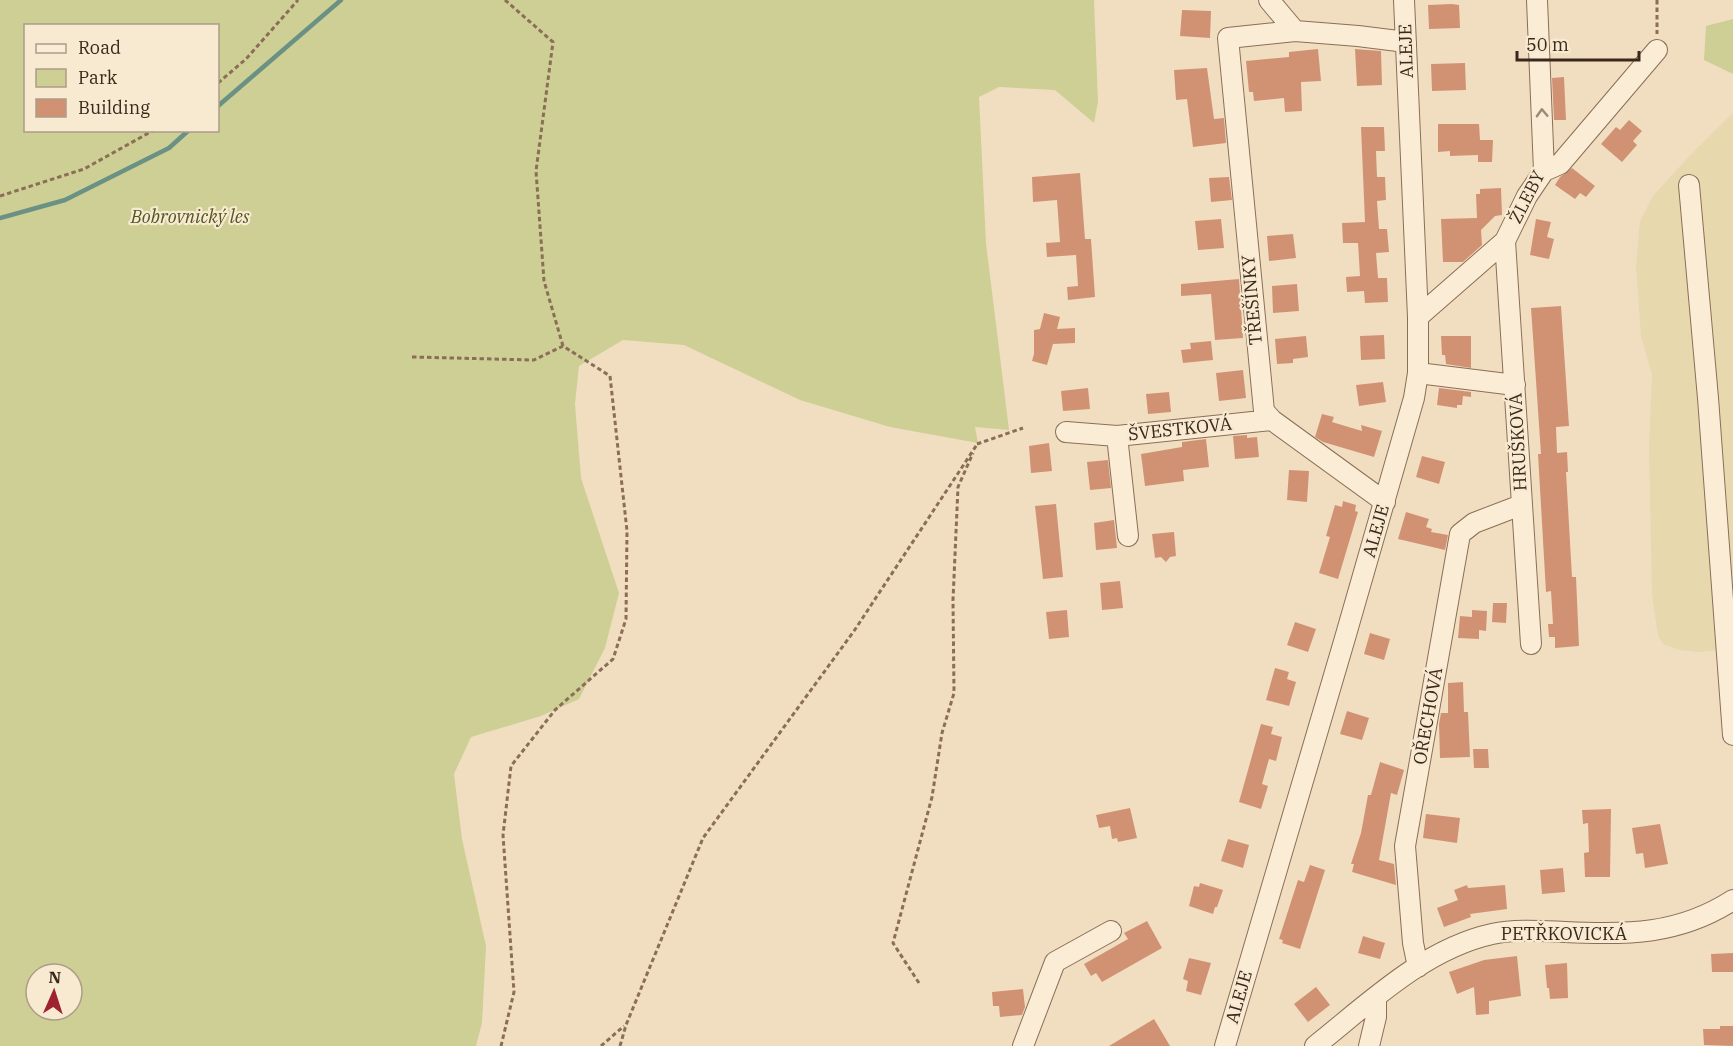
<svg xmlns="http://www.w3.org/2000/svg" width="1733" height="1046" font-family="'IBM Plex Serif',serif">
	<style>
		.farmland { fill: #e7d8ae }
		.green { fill: #cecf94; fill-rule: evenodd }
		.lines { fill: none; stroke-linecap: round; stroke-linejoin: round }
		.stream { stroke: #6a9184; stroke-width: 4.5 }
		.building { fill: #d19274 }
		.minor-casing { stroke: #8b6e57; stroke-width: 22 }
		.path { stroke: #8b6e57; stroke-width: 3; stroke-dasharray: 4.5 3; stroke-linecap: butt }
		.minor { stroke: #fbecd5; stroke-width: 20 }
		.oneway { stroke: #9a8a78 }
		.labels { text-anchor: middle; stroke-width: 4.5; stroke-linejoin: round; paint-order: stroke }
		.street-label { font-size: 18px; fill: #3a281c; stroke: #f8e9d1 }
		.park-label { font-size: 18px; font-style: italic; fill: #4f5822; stroke: #f8e9d1 }
	</style>
	<rect width="100%" height="100%" fill="#f1dec1"/>
	<path class="farmland" d="M1733,113v536l-35,3 -18,-2 -16,-5 -6,-9 -6,-41 -3,-149 3,-71 -11,-39 -5,-69 4,-46 13,-25 41,-45z"/>
	<path class="green" d="M0,0h1094l4,102 -4,21 -39,-33 -56,-3 -20,10 7,146 23,187 -34,-3 3,16 -88,-16 -90,-27 -116,-55 -61,-5 -44,26 -4,38 6,74 38,115 -14,55 -26,51 -38,17 -70,21 -17,37 8,65 24,107 -4,77 -6,23h-476zM26,26h192v104h-192zM36,974h36v36h-36z
		M1733,19v55l-29,-14 2,-34z"/>
	<g class="lines">
		<path class="stream" d="M218,106l123,-106
			M0,218l65,-18 104,-52 20,-18"/>
	</g>
	<path class="building" d="M1452,4l7,1 1,23 -31,1 -1,-24z
		M1182,10l29,1 -1,27 -30,-2z
		M1318,49l3,32 -20,1 1,29 -17,1 -1,-14 -30,3 -1,-9h-4l-3,-31 43,-4v-5z
		M1355,49l26,2 1,34 -25,1z
		M1465,63l1,27 -34,1 -1,-27z
		M1207,68l7,51 10,-1 2,25 -33,4 -6,-48 -11,1 -2,-30z
		M1564,77l2,43h-12l-2,-42z
		M1629,120l13,11 -9,10 4,4 -15,17 -21,-18 15,-17 4,3z
		M1438,124h41l1,16h13l-1,22h-14v-7l-28,1v-5l-12,1z
		M1361,127h23l1,24h-9l1,26h8l1,23 -9,1 2,28h8l2,23 -13,1 2,25h9l1,24 -23,1 -1,-12 -17,1 -1,-15 14,-1 -2,-33h-15l-1,-20 23,-1z
		M1572,168l23,18 -9,11 -6,-4 -5,6 -20,-14 5,-8z
		M1080,173l5,66h6l4,58 -27,3 -1,-13 11,-1 -2,-31 -29,2 -1,-14 14,-1 -3,-42 -24,2 -1,-25z
		M1229,177l3,23 -21,2 -2,-24z
		M1501,188l1,27 -7,1 -14,14 1,15 -19,17h-20l-2,-43 36,-1 -1,-24h4v-5z
		M1221,219l3,29 -26,2 -3,-29z
		M1536,219l15,3 -4,15 7,2 -5,20 -19,-4z
		M1293,234l3,24 -27,3 -2,-25z
		M1239,279l4,59 -28,2 -4,-46 -30,2v-12z
		M1297,284l2,27 -26,2 -1,-27z
		M1561,306l8,120 -13,1 1,26 10,-1 1,20h-2l6,105h4l3,69 -24,2v-11h-6l-1,-13h5l-2,-33 -5,1 -8,-138h3l-10,-146z
		M1044,313l16,4 -3,12 18,-1v15l-22,1 -6,21 -15,-4 2,-7v-24l6,-1z
		M1384,335l1,24 -24,1 -1,-24z
		M1306,336l2,21 -15,2v4l-16,1 -2,-25z
		M1441,336h30v32l-25,-4 -1,-9h-3z
		M1211,341l2,19 -30,3 -2,-13 10,-1 -1,-6z
		M1243,370l3,28 -27,3 -3,-28z
		M1383,382l3,20 -27,4 -3,-21z
		M1088,388l2,21 -27,2 -2,-20z
		M1439,388l32,4v5l-8,-1 -1,9h-5v3l-20,-3z
		M1169,392l2,20 -23,2 -2,-20z
		M1322,414l12,3 -2,5 30,9 -1,-6 21,6 -8,26 -51,-15 -8,-5z
		M1247,435v3l10,-1 2,20 -24,2 -2,-23z
		M1206,439l3,28 -26,3 1,11 -39,5 -4,-32 41,-7v-5z
		M1049,443l3,28 -21,2 -2,-27z
		M1422,456l23,6 -6,22 -23,-7z
		M1108,460l3,28 -21,2 -3,-28z
		M1289,470l20,1 -2,31 -20,-2z
		M1343,501l13,4 -1,6 3,1 -20,67 -19,-6 11,-36 -4,-1 9,-31 7,2z
		M1056,504l7,73 -20,2 -8,-73z
		M1406,512l23,7 -3,8 6,2 -1,3 17,3 -3,15 -47,-11z
		M1114,520l3,28 -21,2 -2,-27z
		M1174,532l2,24 -6,1 -4,5 -5,-5 -6,1 -3,-24z
		M1120,581l3,27 -21,2 -2,-27z
		M1493,603h14l-1,20 -14,-1z
		M1067,610l2,27 -20,2 -3,-27z
		M1472,610l15,1 -1,20 -7,-1v9l-21,-1 2,-22 12,1z
		M1295,622l21,7 -8,23 -21,-7z
		M1370,633l20,6 -6,21 -20,-6z
		M1275,668l14,4 -2,7 9,3 -7,24 -23,-6z
		M1463,682l1,30h4l2,45 -30,1 -1,-34 2,-11h7v-30z
		M1347,711l22,7 -7,22 -22,-6z
		M1261,724l12,3 -2,7 11,3 -6,24 -7,-2 -7,25 6,2 -7,23 -22,-7z
		M1473,749h15l1,19h-15z
		M1380,762l24,8 -7,25 -6,-2 -12,67 15,4 2,21 -44,-13 2,-8h-3l10,-31 7,-38h3z
		M1130,808l7,30 -19,4 -1,-4 -5,1 -2,-13 -11,2 -3,-13z
		M1611,809l-1,68h-25l-1,-24 5,-1 -1,-29 -5,1 -1,-14z
		M1426,814l34,4 -3,25 -34,-5z
		M1660,824l8,40 -23,4 -2,-15 -7,1 -4,-26z
		M1228,839l21,6 -6,23 -22,-7z
		M1310,865l15,5 -25,79 -18,-6 1,-3 -4,-1 19,-59 6,2z
		M1563,868l2,24 -23,2 -2,-24z
		M1200,883l23,7 -6,17h-2l-2,7 -24,-8 5,-20 5,1z
		M1467,885l1,3 37,-3 2,24 -37,5 1,3 -27,10 -7,-19 21,-8 -4,-10z
		M1147,921l15,27 -60,34 -6,-9 -5,3 -7,-12 44,-25 -4,-6z
		M1363,936l22,7 -5,16 -22,-6z
		M1733,953v19h-21l-1,-18z
		M1517,956l4,40 -32,5v13l-13,1 -2,-28 -17,7 -8,-22 35,-12z
		M1189,958l22,5 -10,32 -15,-4 2,-10 -5,-2z
		M1567,963l1,35 -18,1 -1,-11h-2l-2,-23z
		M1316,987l14,18 -22,17 -14,-18z
		M1023,989l2,18 -3,8 -22,2 -1,-11h-6l-1,-14z
		M1154,1019l16,27h-61z
		M1720,1026h13v20l-29,-1 -1,-16h17z"/>
	<g class="lines">
		<defs>
			<path id="minor" d="M1269,0l26,31 63,5 48,6
				M1295,31l-67,7 36,373 8,9 113,82
				M1544,171l16,-7 97,-114
				M1689,185l19,213 25,337
				M1505,241l26,403
				M1418,317l87,-76 22,-45 17,-25 -7,-171
				M1418,373l97,12
				M1066,432l51,4
				M1128,536l-11,-100 155,-16
				M1418,967l-5,-24 -8,-97 55,-312 14,-11 47,-18
				M1023,1046l32,-84 56,-31
				M1225,1046l120,-408 69,-240 4,-25v-56l-14,-317
				M1315,1046c53,-42 109,-97 177,-112 24,-5 49,-3 73,-2 62,3 114,3 168,-32
				M1369,1046l7,-29v-19"/>
		</defs>
		<use href="#minor" class="minor-casing"/>
		<path class="path" d="M505,0l48,42 -17,129 8,110 19,65
			M1657,0v34
			M218,83l28,-24 52,-59
			M0,196l84,-27 70,-39
			M412,357l122,3 29,-14 47,30 17,155 -1,88 -13,40 -58,51 -44,56 -8,69 11,157 -13,54
			M977,444l46,-16
			M919,983l-26,-40 39,-146 10,-64 12,-40 -1,-93 5,-113 15,-34
			M601,1046l23,-20
			M620,1046l6,-21 77,-187 151,-207 124,-188"/>
		<use href="#minor" class="minor"/>
	</g>
	<defs><path id="oneway-chevron" d="M-2-3.5L2.5 0L-2 3.5" fill="none" stroke-width="1.6" stroke-linecap="round" stroke-linejoin="round" transform="scale(1.5)"/></defs>
	<use class="oneway" href="#oneway-chevron" transform="translate(1542 113) rotate(-92)"/>
	<g class="labels">
		<g class="street-label">
			<text transform="translate(1406 51) rotate(-92)" y="6">ALEJE</text>
			<text transform="translate(1527 197) rotate(-63)" y="6">ŽLEBY</text>
			<text transform="translate(1252 300) rotate(-95)" y="6">TŘEŠÍNKY</text>
			<text transform="translate(1180 429) rotate(-6)" y="6">ŠVESTKOVÁ</text>
			<text transform="translate(1518 442) rotate(-93)" y="6">HRUŠKOVÁ</text>
			<text transform="translate(1376 531) rotate(-74)" y="6">ALEJE</text>
			<text transform="translate(1428 716) rotate(-80)" y="6">OŘECHOVÁ</text>
			<text x="1564" y="940">PETŘKOVICKÁ</text>
			<text transform="translate(1239 997) rotate(-74)" y="6">ALEJE</text>
		</g>
		<g class="park-label">
			<text x="190" y="223">Bobrovnický les</text>
		</g>
	</g>
	<rect x="24" y="24" width="195" height="108" fill="#f8e9d1" stroke="#ac9c89" stroke-width="1.5"/>
	<rect x="36" y="44" width="30" height="9" fill="#fbecd5" stroke="#ac9c89" stroke-width="1.5"/>
	<text x="78" y="54" font-size="18" fill="#3a281c">Road</text>
	<rect x="36" y="69" width="30" height="18" fill="#cecf94" stroke="#ac9c89" stroke-width="1.5"/>
	<text x="78" y="84" font-size="18" fill="#3a281c">Park</text>
	<rect x="36" y="99" width="30" height="18" fill="#d19274" stroke="#ac9c89" stroke-width="1.5"/>
	<text x="78" y="114" font-size="18" fill="#3a281c">Building</text>
	<g transform="translate(54 992) rotate(3)"><circle r="28" fill="#f8e9d1" stroke="#ac9c89" stroke-width="1.5"/>
	<path d="M0-4.5L10 22L0 15L-10 22Z" fill="#9e2330"/>
	<text y="-9" font-size="16" font-weight="bold" text-anchor="middle" fill="#3a281c">N</text>
	</g>
	<path d="M1517 51v9h122v-9" fill="none" stroke="#3a281c" stroke-width="3"/>
	<text x="1526" y="51" font-size="18" fill="#3a281c" stroke="#f8e9d1" stroke-width="4.5" paint-order="stroke">50 m</text>
</svg>
